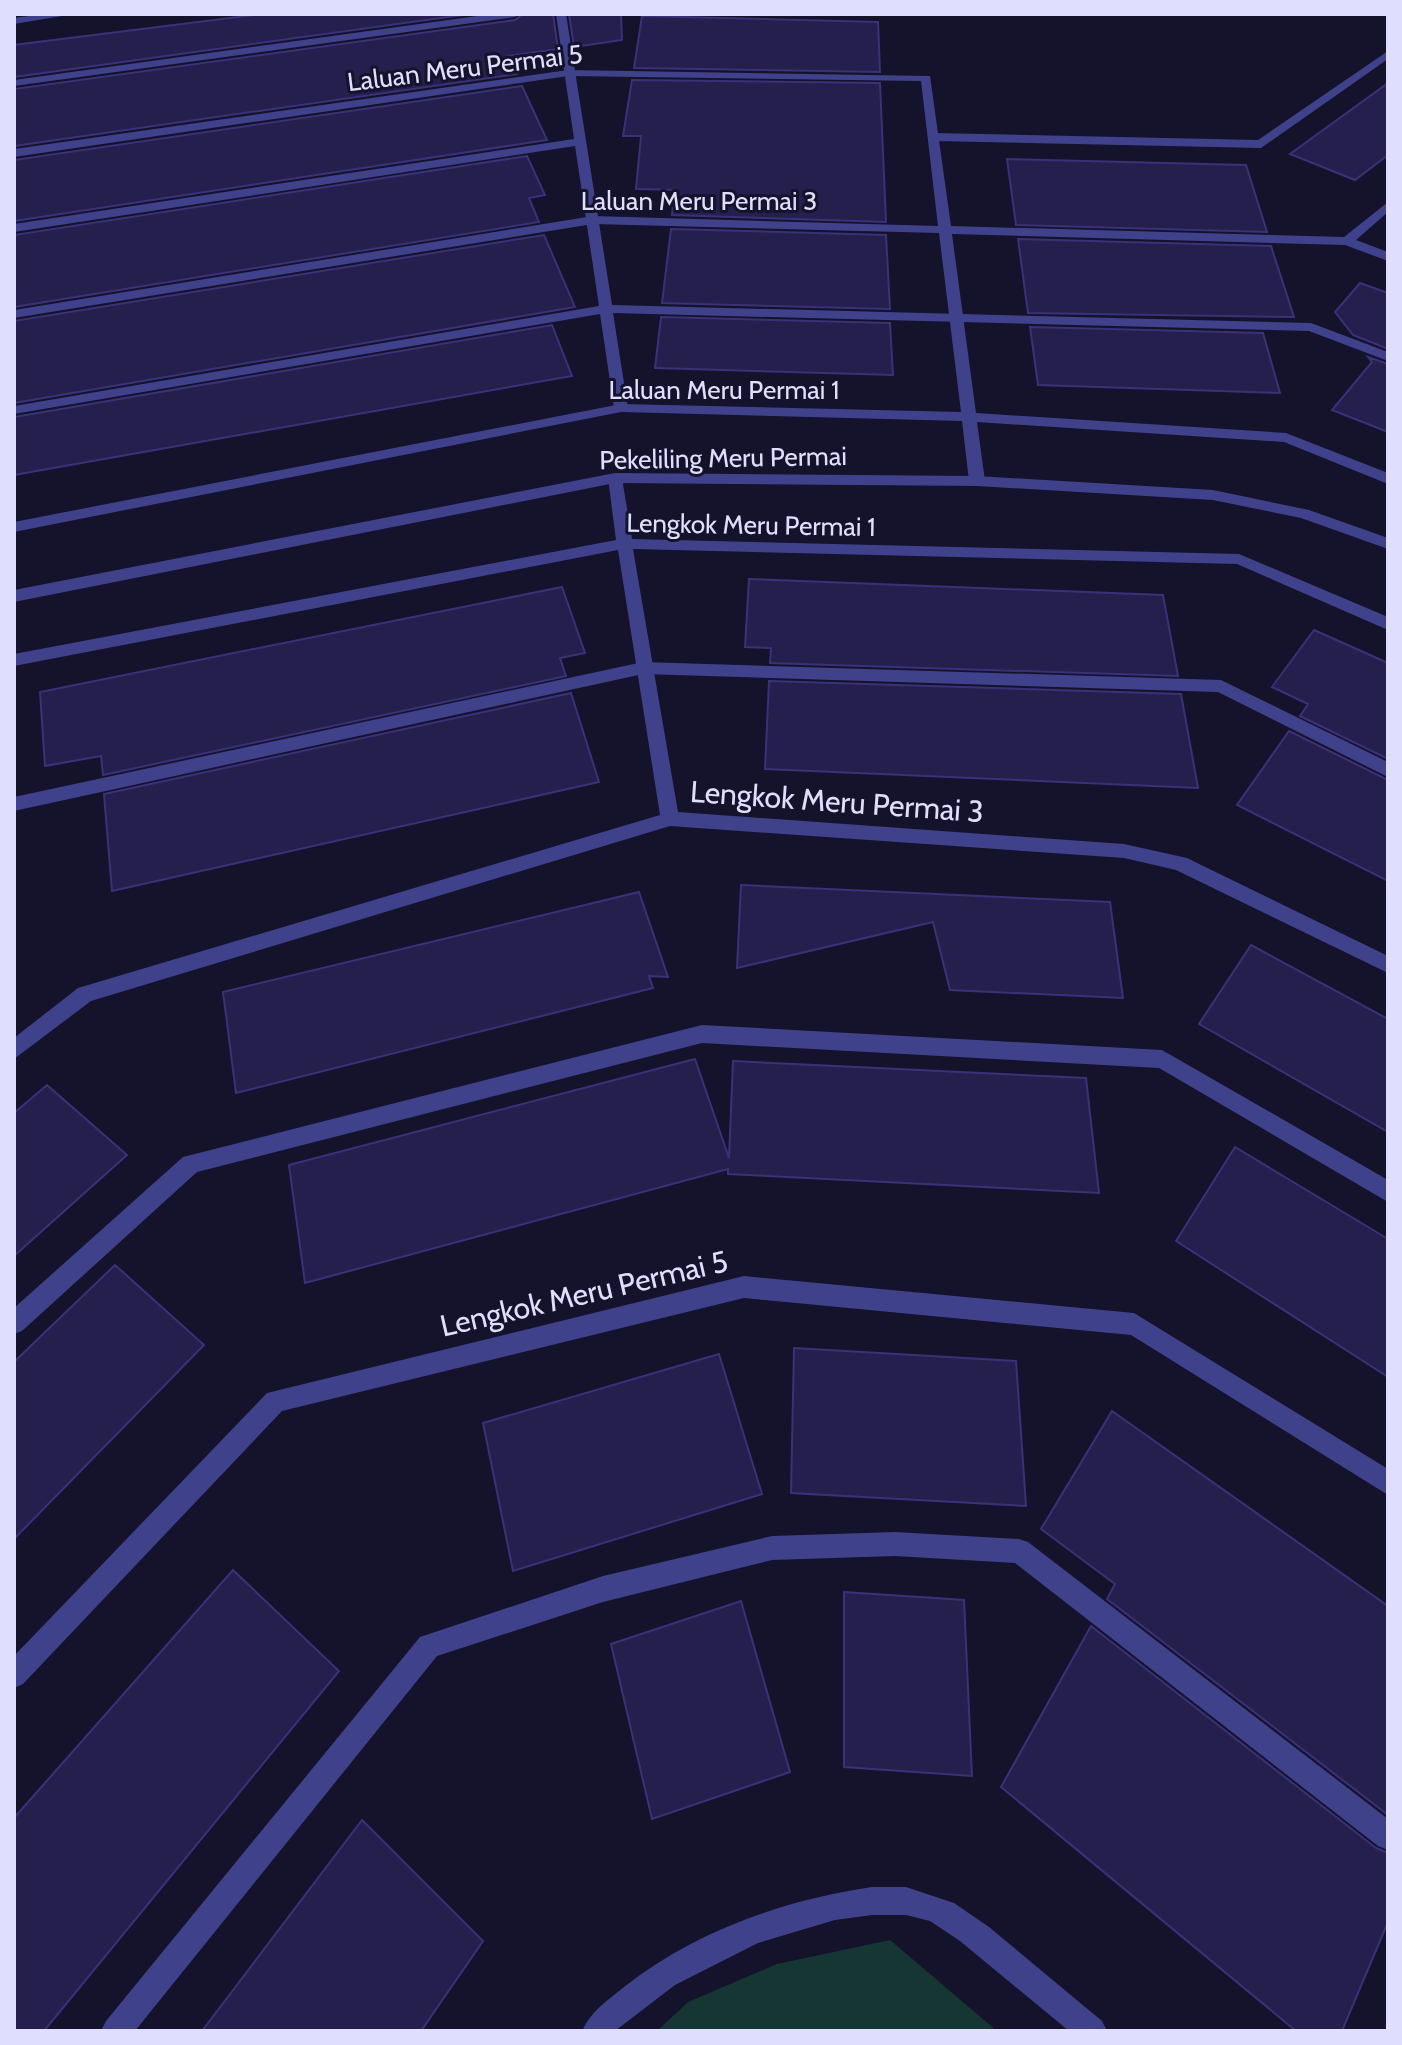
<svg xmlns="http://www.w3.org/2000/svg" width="1402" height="2045" font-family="Cabin,sans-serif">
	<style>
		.green { fill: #153633 }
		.building { fill: #251f4d; stroke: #3b3178; stroke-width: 2 }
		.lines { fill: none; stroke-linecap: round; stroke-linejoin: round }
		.service { fill: #3f418a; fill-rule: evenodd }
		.minor { fill: #3f418a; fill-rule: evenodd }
		.tertiary { fill: #3f418a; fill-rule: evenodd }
		.labels { text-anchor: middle; stroke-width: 6; stroke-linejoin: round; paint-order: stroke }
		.far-street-label { font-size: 26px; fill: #e0defe; stroke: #15122c }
		.street-label { font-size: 30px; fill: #e0defe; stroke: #15122c }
	</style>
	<rect width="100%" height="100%" fill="#15122c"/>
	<path class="green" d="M890,1940l107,91h-340l31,-29 89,-38z"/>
	<path class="building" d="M262,14h208l-456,63v-32z
		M523,14h30l5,35 -50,7 9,18 -503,72v-57l501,-69z
		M569,14h52l1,26 -48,7z
		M642,16l236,6 2,50 -246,-4z
		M632,80l248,3 6,139 -214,-7 3,-25 -39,-1 5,-53h-18z
		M1388,83v72l-33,25 -65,-26z
		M522,86l25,54 -533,81v-61z
		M527,156l18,39 -16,3 10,24 -525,85v-72z
		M1007,159l239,6 21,67 -251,-7z
		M671,229l215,6 4,74 -228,-6z
		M544,235l31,72 -561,96v-82z
		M1018,239l253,7 23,71 -266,-4z
		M1360,283l28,10v56l-35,-14 -18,-23z
		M661,317l229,6 3,52 -238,-7z
		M552,325l20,51 -558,99v-58z
		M1030,327l233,6 17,60 -242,-8z
		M1368,357l20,7v68l-56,-22 40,-48z
		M749,579l414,16 15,81 -408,-13 1,-15 -26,-1z
		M562,587l23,66 -25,5 6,18 -463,99 -2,-19 -56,10 -5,-74z
		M1314,630l74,33v96l-88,-43 8,-12 -36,-17z
		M769,681l412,13 17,94 -433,-19z
		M571,693l28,89 -487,109 -8,-97z
		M1289,731l99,49v101l-151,-76z
		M741,885l369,17 13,96 -173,-8 -17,-68 -196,46z
		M639,892l29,85 -19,-1 4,12 -417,105 -13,-101z
		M1251,945l137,74v113l-189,-108z
		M695,1059l34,99 4,-97 353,17 13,115 -371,-19v-5l-423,114 -16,-118z
		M47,1085l80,70 -113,101v-143z
		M1235,1147l153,92v138l-212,-136z
		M115,1265l89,80 -190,194v-177z
		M794,1348l222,13 10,145 -235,-13z
		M719,1354l43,140 -249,77 -30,-148z
		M1112,1411l276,195v209l-281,-216 8,-15 -74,-55z
		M233,1570l106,101 -295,360h-30v-213z
		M844,1592l120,8 8,176 -128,-9z
		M741,1601l49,171 -138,47 -41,-175z
		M1091,1626l285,222 12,5v69l-46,109h-46l-295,-244z
		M362,1820l121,121 -62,90h-219z"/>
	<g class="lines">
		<path class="service" d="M492,14h28l-5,3 -501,69v-6z
			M556,14h10l46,291 699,18 77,29v9l-79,-30 -696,-18 15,95 -7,4 -7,-4 -14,-94 -586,100v-8l585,-100 -24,-160 -561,86v-8l560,-85z
			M1388,51v8l-127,89 -327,-7 -6,-4 6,-4 324,7z
			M643,662l578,18 167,82v15l-170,-85 -575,-18 -629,137v-14z
			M702,1025l460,25 226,130v22l-229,-134 -457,-25 -505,129 -175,159 -8,3v-26l169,-151z
			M895,1532l124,7 9,3 360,277v31l-10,-4 -363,-283 -120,-7 -123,4 -169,42 -166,54 -302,375h-34l5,-10 314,-384 183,-61 169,-40z"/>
		<path class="minor" d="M44,14h30l-60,10v-6z
			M568,70l362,6 21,150 393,11 44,-35v10l-32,28 32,12v9l-43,-16 -393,-11 24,179 310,20 102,40v11l-104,-42 -307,-20 8,59 -8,5 -8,-5 -7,-60 -341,-9 -607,120v-10l607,-118 340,8 -22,-179 -346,-9 -579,94v-8l579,-94 345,10 -17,-145 -353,-5 -554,81v-8z
			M615,473l7,5 10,61 607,15 149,63v13l-151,-66 -604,-15 45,263 446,32 63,14 201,98v17l-212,-103 -52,-12 -454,-32 -579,175 -77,58v-21l64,-50 582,-173 -42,-265 -604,116v-12l602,-114 -8,-62z
			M744,1276l390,37 254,156v26l-257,-160 -387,-37 -462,113 -259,273 -9,4v-32l253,-263z
			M872,1887h34l48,16 35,24 113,94 5,10h-38l-109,-90 -30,-20 -24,-6h-34l-37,5 -77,23 -83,42 -60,46h-33c9,-20 25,-30 42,-44 71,-56 160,-87 248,-100z"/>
		<path class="tertiary" d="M615,473l362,3 236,14 96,20 79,28v11l-87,-31 -88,-18 -236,-14 -362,-3 -601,119v-12z"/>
	</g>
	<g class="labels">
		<g class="far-street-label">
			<text transform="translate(465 68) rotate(-7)" y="9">Laluan Meru Permai 5</text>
			<text x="699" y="210">Laluan Meru Permai 3</text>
			<text x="724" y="399">Laluan Meru Permai 1</text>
			<text transform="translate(723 458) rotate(-1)" y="9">Pekeliling Meru Permai</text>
			<text transform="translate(751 525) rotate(1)" y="9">Lengkok Meru Permai 1</text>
		</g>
		<g class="street-label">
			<text transform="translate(837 802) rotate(4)" y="10">Lengkok Meru Permai 3</text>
			<text transform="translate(584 1294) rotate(-13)" y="10">Lengkok Meru Permai 5</text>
		</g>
	</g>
	<rect width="1402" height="2045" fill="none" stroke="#e0defe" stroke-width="32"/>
</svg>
